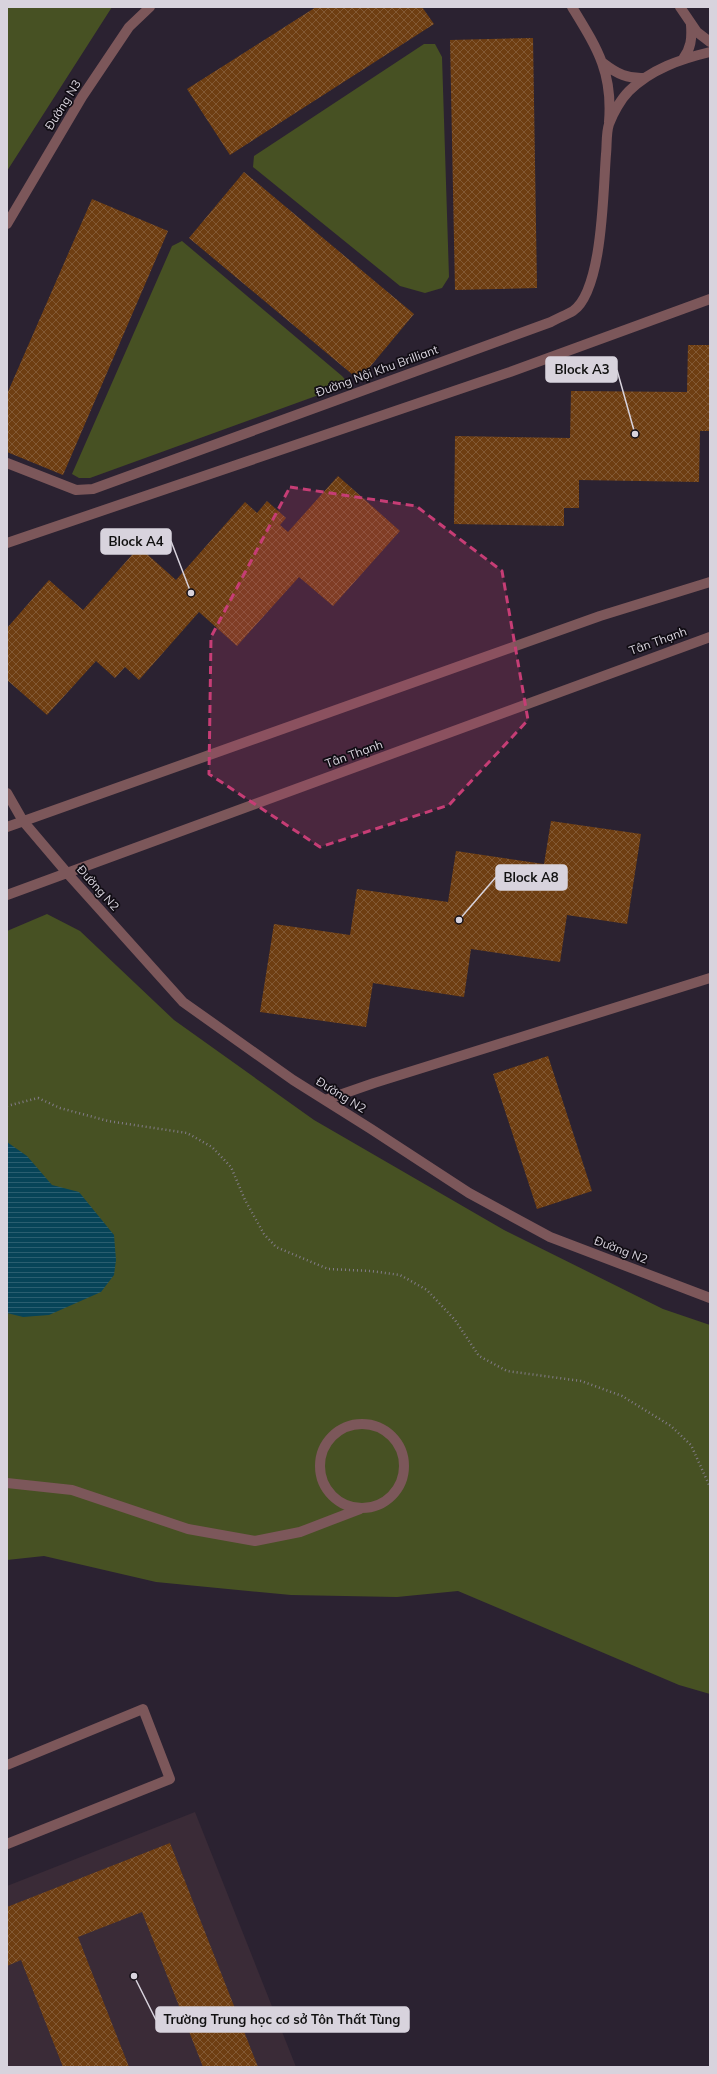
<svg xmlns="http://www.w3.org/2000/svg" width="717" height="2074" font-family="Mulish,sans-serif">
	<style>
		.education { fill: #3a2b37 }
		.park { fill: #475123 }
		.water { fill: url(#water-rules) }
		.building { fill: url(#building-cross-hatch) }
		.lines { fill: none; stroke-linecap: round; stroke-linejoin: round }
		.path { stroke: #837c88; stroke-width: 2.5; stroke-dasharray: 1 3; stroke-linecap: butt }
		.minor { stroke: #7c575a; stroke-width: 10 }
		.marked { fill: #c63d75; fill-opacity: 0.2; stroke: #c63d75; stroke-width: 3; stroke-dasharray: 8 5; stroke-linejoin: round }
		.labels { text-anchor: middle; stroke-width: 3.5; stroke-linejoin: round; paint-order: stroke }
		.street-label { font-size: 12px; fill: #d8d3dd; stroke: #110d14 }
		.leader { fill: none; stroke: #d8d3dd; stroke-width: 1.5 }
		.callout-dot { fill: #d8d3dd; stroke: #110d14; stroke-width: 1.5 }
		.callout { fill: #d8d3dd; stroke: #d8d3dd; stroke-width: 1.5 }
		.callout-label { font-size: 13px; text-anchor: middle; font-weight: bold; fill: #111 }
	</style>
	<defs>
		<pattern id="water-rules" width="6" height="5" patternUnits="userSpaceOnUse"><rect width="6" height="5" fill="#074458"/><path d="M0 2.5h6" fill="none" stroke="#2a5e70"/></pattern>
		<pattern id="building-cross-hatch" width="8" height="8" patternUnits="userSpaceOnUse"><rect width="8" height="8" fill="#6e3e12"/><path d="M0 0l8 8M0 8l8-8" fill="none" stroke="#825934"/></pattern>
	</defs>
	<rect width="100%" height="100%" fill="#2b2231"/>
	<path class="education" d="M195,1812l101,255h-289v-181z"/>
	<path class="park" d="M7,7h105l-105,164z
		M424,44h11l7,13 7,220 -7,11 -17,5 -25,-7 -147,-119 1,-11z
		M182,241l160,135 7,8 -259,94h-11l-7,-4 100,-228z
		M47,914l33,17 94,89 140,100 190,110 159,79 47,16v369l-31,-9 -221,-94 -61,6 -106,-2 -135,-13 -112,-26 -37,4v-629z"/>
	<path class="water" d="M7,1142l20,14 25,29 27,7 35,43 2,25 -2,15 -13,17 -52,23 -26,2 -16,-4z"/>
	<path class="building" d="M316,7h106l12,17 -204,131 -43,-66z
		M533,38l4,250 -82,2 -5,-250z
		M244,172l170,142 -55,66 -170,-142z
		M92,199l76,32 -105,244 -56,-23v-58z
		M688,345h22v86h-10l-1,51 -120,-2v28h-15v18l-110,-2 1,-88 115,2 1,-47 116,1z
		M338,476l62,55 -67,75 -34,-29 -62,69 -38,-34 -60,68 -14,-13 -10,11 -19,-17 -49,54 -40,-35v-52l42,-48 34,30 56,-63 37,33 69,-78 12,11 10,-12 19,17 -6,7 8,7z
		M551,821l90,13 -14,90 -60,-9 -7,47 -89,-13 -7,48 -91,-14 -7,44 -106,-15 14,-88 76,11 7,-46 91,13 8,-51 88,13z
		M548,1056l44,135 -55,18 -44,-135z
		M170,1843l88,224h-55l-61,-155 -64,25 51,130h-66l-42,-107 -14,6v-59z"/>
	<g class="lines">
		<path class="path" d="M7,1106l31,-8 22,10 48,13 79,12 25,14 19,20 14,33 19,34 12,13 52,22 43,2 29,4 27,15 28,30 24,36 28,15 74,10 41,15 49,30 20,19 19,42"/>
		<path class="minor" d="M572,7c25,41 41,65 37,115
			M680,7l17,25 13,10
			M683,59c8,-11 9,-20 8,-34
			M603,63c14,11 25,16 42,15
			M7,224l75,-127 47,-70 21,-20
			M7,463l69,27 17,-1 458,-167c7,-4 15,-7 22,-11 30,-21 30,-120 33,-157 1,-9 0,-21 3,-30 4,-11 12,-25 20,-33 22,-22 52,-32 81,-39
			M7,543l503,-171 200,-73
			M7,793l16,28 45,53 115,128 110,78 78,49 98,64 81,44 160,61
			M7,827l593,-211 110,-34
			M7,895l703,-258
			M325,1100l49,-17 336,-105
			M320 1466a42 42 0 1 1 84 0a42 42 0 1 1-84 0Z
			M7,1483l65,7 116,39 67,12 45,-9 60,-23
			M7,1765l136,-56 27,70 -163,65"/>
	</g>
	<path class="marked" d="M290,487l126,19 86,65 26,149 -79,85 -129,42 -111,-73 2,-137z"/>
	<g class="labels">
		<g class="street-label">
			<text transform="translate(63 105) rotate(-58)" y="4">Đường N3</text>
			<text transform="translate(377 371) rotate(-20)" y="4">Đường Nội Khu Brilliant</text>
			<text transform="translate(658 641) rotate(-20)" y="4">Tân Thạnh</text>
			<text transform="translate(354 754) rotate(-20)" y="4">Tân Thạnh</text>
			<text transform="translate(98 888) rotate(48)" y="4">Đường N2</text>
			<text transform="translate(341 1095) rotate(32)" y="4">Đường N2</text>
			<text transform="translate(621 1250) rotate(21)" y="4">Đường N2</text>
		</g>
	</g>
	<path class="leader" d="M635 434L617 370M191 593L171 541M459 920L496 877M134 1976L156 2020"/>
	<g class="callout-dot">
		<circle cx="635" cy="434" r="4"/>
		<circle cx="191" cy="593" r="4"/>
		<circle cx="459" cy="920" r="4"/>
		<circle cx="134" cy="1976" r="4"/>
	</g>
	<g class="callout">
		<rect x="546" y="357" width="71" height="25" rx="4"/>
		<rect x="101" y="529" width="70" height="25" rx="4"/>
		<rect x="496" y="865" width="71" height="25" rx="4"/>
		<rect x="156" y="2007" width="253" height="25" rx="4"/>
	</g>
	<g class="callout-label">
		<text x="582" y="374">Block A3</text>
		<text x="136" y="546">Block A4</text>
		<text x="531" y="882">Block A8</text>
		<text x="282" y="2024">Trường Trung học cơ sở Tôn Thất Tùng</text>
	</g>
	<rect width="717" height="2074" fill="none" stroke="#d8d3dd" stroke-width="16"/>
</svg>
